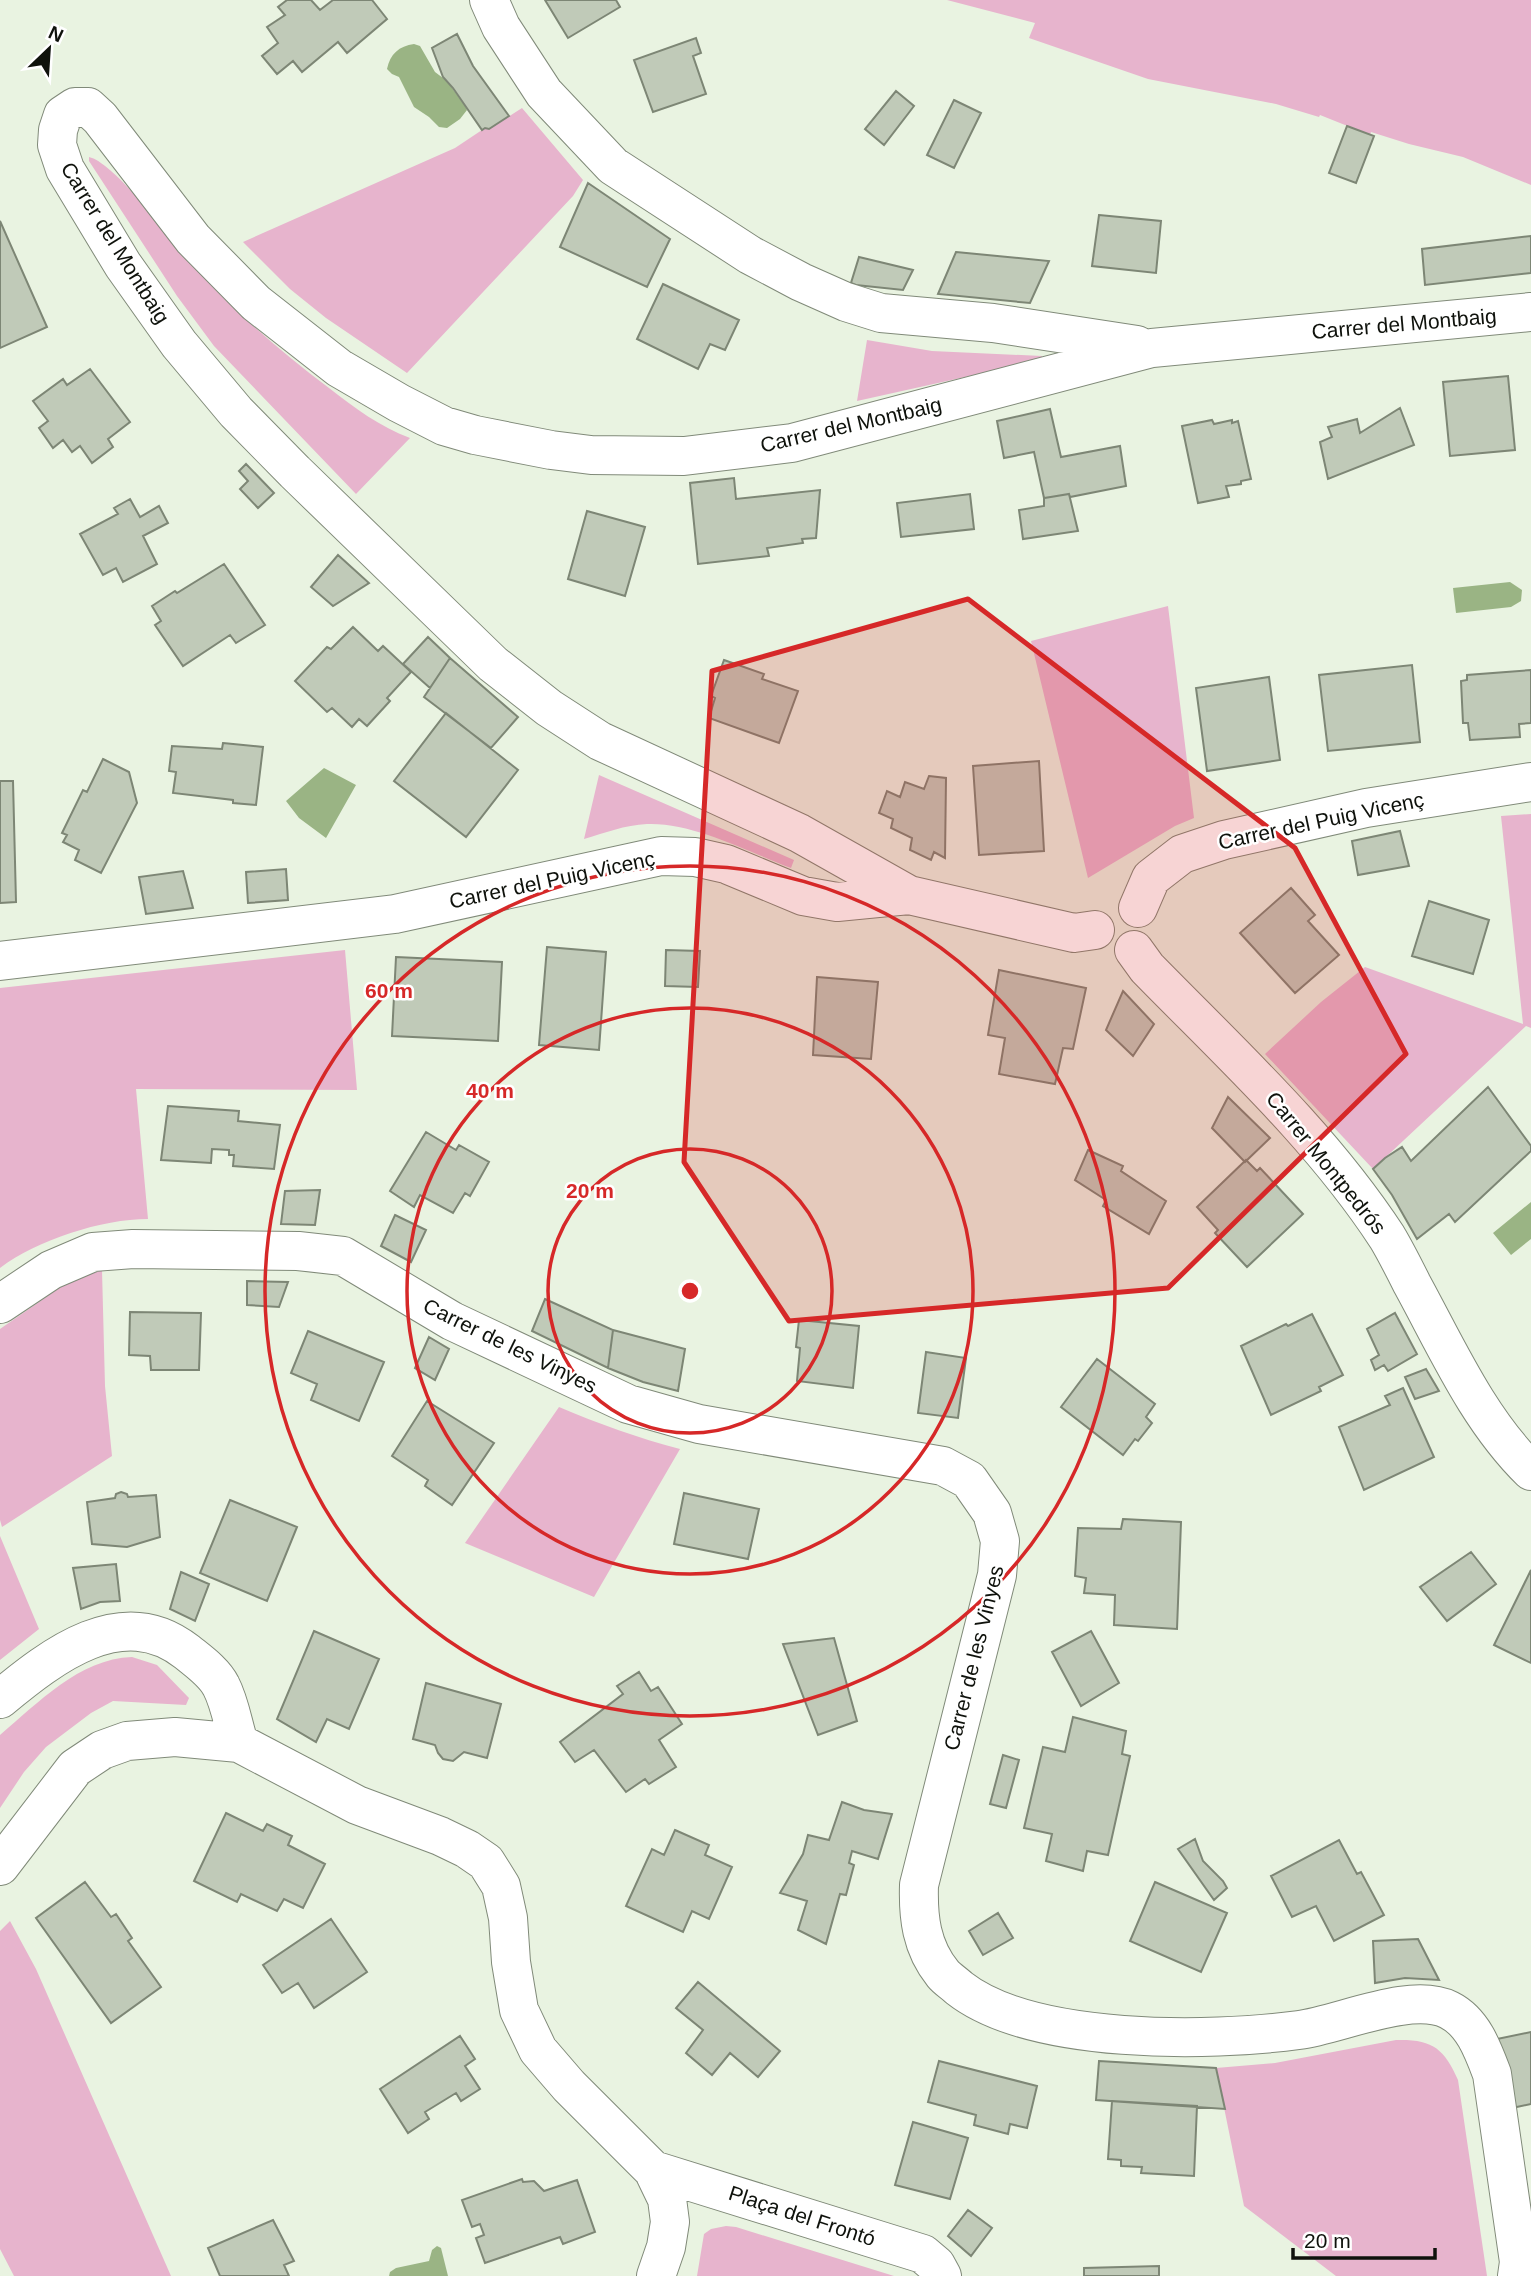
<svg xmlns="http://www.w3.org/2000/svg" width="1531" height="2276" font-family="Helvetica,sans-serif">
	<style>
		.green { fill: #e7b4cd }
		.water { fill: #9ab484 }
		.building { fill: #c0cab8; stroke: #7d8675; stroke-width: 2 }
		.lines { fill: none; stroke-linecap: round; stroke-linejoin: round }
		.minor-casing { stroke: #808a79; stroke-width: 40 }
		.minor { stroke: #fff; stroke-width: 38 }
		.marked { fill: #d62828; fill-opacity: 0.2; stroke: #d62828; stroke-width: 5; stroke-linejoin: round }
		.ring { fill: none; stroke: #d62828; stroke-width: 3.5 }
		.labels { text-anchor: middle; stroke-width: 5; stroke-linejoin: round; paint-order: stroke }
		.street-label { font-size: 21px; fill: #0f120c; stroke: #fff }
		.centre { fill: #d62828; stroke: #fff; stroke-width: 3.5 }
		.ring-label { font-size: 21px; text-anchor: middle; font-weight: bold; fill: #d62828; stroke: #fff; stroke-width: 5; stroke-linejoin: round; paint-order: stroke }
	</style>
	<rect width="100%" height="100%" fill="#e9f3e1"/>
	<path class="green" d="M947,0h584v185l-68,-28 -54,-13 -38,-12 -1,3 -50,-20 -1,2 -43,-13 -128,-25 -119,-41 6,-15z
		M522,108l61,72 -10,16 -166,177 -81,-55 -36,-29 -47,-47 212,-94 30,-20 4,1z
		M89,157c27,6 88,90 110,114 39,44 83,82 130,117 26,20 51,39 81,50l-54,56 -142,-148 -37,-50 -88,-135z
		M867,340l65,11 110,5v4l-185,41z
		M1168,606l26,212 -19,8 -87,52 -57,-237z
		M599,775l195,85 -3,8c-42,-16 -99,-46 -144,-44 -22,1 -43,9 -63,15z
		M1531,814v214l-5,-2 -153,143 -108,-115 56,-52 44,-35 158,57 -22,-208z
		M345,950l12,140 -221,-1 12,130c-46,0 -111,21 -148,49v-280z
		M102,1270l3,116 7,70 -110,71 -2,-7v-191l68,-47z
		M559,1407c40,17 79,31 121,42l-86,148 -129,-54z
		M0,1536l39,93 -39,31z
		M132,1657l25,8 32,33 -3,7 -73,-4 -22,12 -45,34 -22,25 -24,36v-73c38,-32 79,-76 132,-78z
		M10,1921l26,48 135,307h-157l-14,-27v-318z
		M1396,2040c36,-1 48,8 62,40l29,196h-151l-92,-70 -28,-138 59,-5z
		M726,2226l10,1 158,49h-197l7,-42 7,-5z"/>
	<path class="water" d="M414,44l6,2 15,26 12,9 18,25 2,4 -7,9 -13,9 -8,-1 -10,-10 -15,-10 -15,-30 -7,-3 -5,-5c3,-15 12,-23 27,-25z
		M1510,582l12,8 -1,11 -10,6 -55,6 -3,-25z
		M324,768l32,17 -30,53 -27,-20 -13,-17z
		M1531,1202v37l-20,16 -18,-22z
		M437,2246l4,2 7,28h-59l1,-4 6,-4 33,-7 3,-11z"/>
	<path class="building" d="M287,0h24l9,10 13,-10h39l15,19 -40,34 -9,-11 -36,30 -9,-11 -16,13 -15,-18 16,-13 -11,-16 18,-12 -7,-8z
		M545,0h71l4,7 -52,31z
		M457,34l16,32 36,50 -20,13 -4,-1 -3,2 -29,-42 -10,-11 -11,-29z
		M696,38l5,15 -8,3 13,38 -53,18 -19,-52z
		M896,91l18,15 -30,39 -19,-16z
		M954,100l27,13 -27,55 -27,-13z
		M1347,126l27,10 -18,47 -27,-10z
		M588,183l82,56 -23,48 -87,-40z
		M1099,215l62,6 -5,52 -64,-7z
		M0,221l47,106 -47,21z
		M1531,236v37l-106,12 -3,-36z
		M956,252l93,9 -19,42 -92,-9z
		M859,257l54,13 -10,20 -47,-5 -5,-2z
		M663,284l76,36 -14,30 -15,-6 -12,25 -61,-30z
		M90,369l40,53 -22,17 5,8 -21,16 -12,-17 -8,6 -9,-12 -10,8 -14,-20 9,-7 -15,-20 30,-22 4,6z
		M1508,376l7,74 -65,6 -7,-74z
		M1400,408l14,37 -86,34 -8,-37 12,-5 -4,-10 29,-8 3,14z
		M1050,409l11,48 59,-11 6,40 -56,11 -1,-3 -25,4 -10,-46 -30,6 -7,-37z
		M1212,420l2,4 18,-4v3l6,-2 13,58 -10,2v3l-15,2 3,11 -31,6 -16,-77z
		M246,464l28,29 -16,15 -18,-19 8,-8 -9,-10z
		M734,478l2,21 84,-9 -4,48 -14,1 1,4 -36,5 2,8 -71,8 -8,-81z
		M970,494l4,35 -73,8 -4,-34z
		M1069,494l9,37 -55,8 -4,-29 25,-4v-8z
		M130,499l10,18 19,-11 9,17 -25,13 14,28 -34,18 -7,-14 -13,7 -23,-41 38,-20 -4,-6z
		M587,511l58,16 -20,69 -57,-17z
		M338,555l31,28 -36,23 -22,-19z
		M224,564l41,61 -29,18 -6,-8 -47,31 -28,-41 6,-4 -9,-15 23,-15 2,2z
		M353,627l25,24 5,-5 28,26 -24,26 3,3 -23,25 -8,-7 -7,8 -20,-19 -5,4 -32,-31 32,-34 4,2z
		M428,637l22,21 -20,30 -27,-24z
		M450,658l68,59 -27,31 -67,-51z
		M724,660l40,14 -2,5 36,12 -19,52 -70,-25 6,-20 -4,-2z
		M1412,665l8,77 -92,9 -9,-76z
		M1531,670v53l-12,1 1,13 -50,3 -2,-17h-5l-2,-42 6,-1v-5z
		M1269,677l11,83 -73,11 -11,-83z
		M446,713l72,57 -52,67 -72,-56z
		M223,743l40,4 -7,58 -23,-2v-3l-60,-7 3,-21 -7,-1 3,-25 50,3z
		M103,759l26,13 8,31 -36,70 -26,-13 4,-10 -16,-8 4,-7 -5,-2 21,-43 4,2z
		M1039,761l5,90 -65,4 -6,-89z
		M929,776l17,2 -1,80 -11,-6 -3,8 -21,-10 2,-12 -21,-10 2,-9 -14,-6 8,-22 13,6 5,-15 19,7z
		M0,781h13l3,121 -16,1z
		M1400,831l9,35 -51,9 -6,-34z
		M286,869l2,31 -40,3 -2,-31z
		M183,871l10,37 -47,6 -7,-37z
		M1291,888l24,27 -7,6 31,34 -44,38 -55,-60z
		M1429,901l60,19 -16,54 -61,-18z
		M547,947l59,5 -7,98 -60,-5z
		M666,950l34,1 -2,36 -33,-1z
		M396,957l106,5 -4,79 -106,-5z
		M999,970l87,18 -13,61 -10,-1 -8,36 -56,-10 6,-36 -17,-3z
		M817,977l61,5 -7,77 -58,-4z
		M1123,991l31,33 -21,32 -27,-26z
		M1488,1087l43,59v5l-76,71 -6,-8 -32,25 -25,-44 -19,-26 12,-11 17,-11 9,14z
		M1228,1097l42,41 -25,24 -33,-34z
		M168,1106l71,5 -1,10 42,4 -6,44 -41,-3 1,-11h-5v-5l-17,-1 -1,14 -50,-3z
		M426,1132l30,18 3,-5 30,17 -19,34 -5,-3 -12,20 -33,-18 -6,12 -24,-16z
		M1088,1150l35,16 -2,5 45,30 -17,33 -46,-28 3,-6 -31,-20z
		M1246,1160l11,11 3,-3 43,46 -56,53 -32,-34 3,-3 -21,-23z
		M320,1190l-5,35 -34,-1 4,-33z
		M395,1215l31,15 -15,32 -30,-16z
		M247,1281l41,1 -9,25 -32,-2z
		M545,1299l68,31 -5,38 -76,-37z
		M130,1312l71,1 -2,57h-48l-1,-14 -21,-1z
		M1395,1313l22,41 -29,17 -4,-6 -9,5 -4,-10 8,-5 -12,-26z
		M1312,1314l31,61 -24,12 2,4 -50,24 -30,-69 45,-22 2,2z
		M799,1320l60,6 -6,62 -56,-7 3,-33 -4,-1z
		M613,1330l72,19 -7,42 -35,-9 -35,-14z
		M308,1331l76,31 -25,59 -48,-21 6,-16 -26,-11z
		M429,1337l20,12 -14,31 -20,-12z
		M926,1352l40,6 -8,60 -40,-5z
		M1097,1359l58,45 -9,13 6,6 -14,18 -3,-2 -12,16 -62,-48z
		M1426,1369l13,22 -24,8 -10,-22z
		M1403,1388l31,69 -70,33 -25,-63 51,-22 -5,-9z
		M427,1401l67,42 -42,62 -27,-19 3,-6 -36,-24z
		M121,1492l6,2 1,3 28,-2 4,42 -33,10 -35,-3 -5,-42 28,-4 1,-4z
		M684,1493l75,16 -11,50 -74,-15z
		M230,1500l67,27 -30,74 -67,-28z
		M1123,1519l58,3 -4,107 -63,-4 1,-30 -31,-2 2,-15 -11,-2 3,-48 43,1z
		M1471,1552l25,32 -49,37 -27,-34z
		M116,1564l4,37 -20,1 -19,7 -8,-41z
		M1531,1570v93l-37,-18z
		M181,1572l28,12 -14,37 -25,-12z
		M314,1631l65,28 -30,70 -22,-10 -11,23 -39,-23z
		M1091,1631l28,52 -38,23 -29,-54z
		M834,1638l23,83 -39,14 -35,-91z
		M639,1672l12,19 7,-4 24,37 -23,16 17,27 -27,17 -4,-5 -19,13 -32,-42 -19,12 -15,-20 63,-48 -6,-8z
		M426,1683l75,21 -14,54 -23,-6 -11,9 -10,-2 -5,-6 -3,-8 -22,-6z
		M1073,1717l53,14 -4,23 8,2 -22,99 -21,-4 -4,20 -37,-10 6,-27 -28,-6 19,-81 22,5z
		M1003,1755l16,5 -13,48 -16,-4z
		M842,1802l22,8 28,4 -14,45 -26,-8 -3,12 5,2 -8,30 -6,-1 -14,50 -28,-14 9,-29 -27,-8 23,-39 5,-19 21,5z
		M226,1813l37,18 4,-7 25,12 -4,9 37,19 -22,44 -19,-9 -7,12 -36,-17 -4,8 -43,-21z
		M675,1830l34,15 -4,10 27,12 -23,52 -17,-8 -9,21 -57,-26 26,-57 12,6z
		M1195,1839l8,22 20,20 4,7 -13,12 -36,-51z
		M1339,1840l18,34 4,-2 23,43 -50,26 -18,-35 -24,11 -21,-41z
		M85,1882l26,35 5,-3 16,24 -4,3 33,46 -50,36 -75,-105z
		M1155,1882l72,31 -26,59 -71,-31z
		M998,1913l15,25 -30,17 -14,-24z
		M331,1919l36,53 -53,36 -16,-25 -16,10 -19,-28z
		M1418,1939l21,41 -34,-2 -30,5 -2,-42z
		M698,1982l82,69 -22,26 -28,-24 -18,22 -26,-22 17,-23 -27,-22z
		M1531,2032v72l-19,4 -15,-69z
		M460,2036l15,23 -10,7 15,23 -19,12 -5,-8 -31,19 4,7 -21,14 -28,-44z
		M939,2061l98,25 -10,42 -17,-4 -2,10 -34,-9 2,-10 -48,-13z
		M1099,2061l117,7 9,41 -129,-9z
		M1112,2101l85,5 -3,70 -53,-3 1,-6 -21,-1v-6l-13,-1z
		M913,2122l55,16 -18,61 -55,-14z
		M522,2179l1,3 11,-1 10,10 33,-11 18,52 -32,12 -3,-7 -75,26 -9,-25 8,-3 -4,-11 -8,3 -10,-27z
		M968,2210l24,18 -21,28 -23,-20z
		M273,2220l21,41 -10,4 5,11h-69l-12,-28z
		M1159,2266v10h-75v-8z"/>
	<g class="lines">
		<defs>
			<path id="minor" d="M489,0l12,27 43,66 69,73 137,89 51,27 45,20 35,11 112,10 144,22
				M909,895l-110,-62 -199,-92 -51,-33 -56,-44 -198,-192 -59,-60 -57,-68 -56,-79 -58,-96 -8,-24 1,-15 5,-15 12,-8h13l12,11 93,121 63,64 83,65 60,35 45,23 31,9 76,15 40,5 93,1 108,-13 360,-95 379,-36
				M1138,908l13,-30 31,-24 42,-14 142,-32 165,-26
				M1134,950l13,18c84,86 174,168 240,269 9,15 17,31 25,47 35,64 66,135 119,187
				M0,961l395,-47 266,-58 34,1 31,7 77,32 34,6 72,-7 165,38 21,-3
				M0,1304l51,-34 42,-18 40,-3 165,2 45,5 109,65 176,83 71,20 244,42 26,14 23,33 8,28 -3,34 -78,310c-1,32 2,62 24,89 4,5 11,9 16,14 73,57 251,54 340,42 40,-5 112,-39 150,-20 24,12 34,40 43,64l27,188 -2,14
				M0,1699c52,-43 122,-98 187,-47 11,9 27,20 34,34 9,17 12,39 18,57
				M0,1866l75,-98 27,-18 25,-9 48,-4 64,6 118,62 83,31 27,13 19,13 15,24 7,32 3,44 8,48 19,40 31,36 84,84 14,29 3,23 -4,25 -10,29
				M653,2170l270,84 13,11 6,11"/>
		</defs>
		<use href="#minor" class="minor-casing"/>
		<use href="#minor" class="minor"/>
	</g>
	<path class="marked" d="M968,599l327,249 111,206 -238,234 -379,33 -105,-159 28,-491z"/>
	<g class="ring">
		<circle cx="690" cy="1291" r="142"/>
		<circle cx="690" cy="1291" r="283"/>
		<circle cx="690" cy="1291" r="425"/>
	</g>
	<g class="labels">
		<g class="street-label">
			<text transform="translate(115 243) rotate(58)" y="7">Carrer del Montbaig</text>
			<text transform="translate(1404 324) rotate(-5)" y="7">Carrer del Montbaig</text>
			<text transform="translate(851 425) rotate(-13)" y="7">Carrer del Montbaig</text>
			<text transform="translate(1321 821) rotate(-12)" y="7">Carrer del Puig Vicenç</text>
			<text transform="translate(552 880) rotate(-12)" y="7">Carrer del Puig Vicenç</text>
			<text transform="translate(1326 1163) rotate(51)" y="7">Carrer Montpedrós</text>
			<text transform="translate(510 1346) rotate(26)" y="7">Carrer de les Vinyes</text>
			<text transform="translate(974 1658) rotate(-76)" y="7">Carrer de les Vinyes</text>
			<text transform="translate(802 2216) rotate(18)" y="7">Plaça del Frontó</text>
		</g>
	</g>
	<circle cx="690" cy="1291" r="10" class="centre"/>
	<g class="ring-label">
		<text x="389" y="998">60 m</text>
		<text x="490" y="1098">40 m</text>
		<text x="590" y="1198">20 m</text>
	</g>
	<g transform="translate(49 49) rotate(25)" stroke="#ffffff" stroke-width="5" paint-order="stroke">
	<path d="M0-5L12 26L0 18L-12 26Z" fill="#0f120c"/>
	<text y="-10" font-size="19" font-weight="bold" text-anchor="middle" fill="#0f120c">N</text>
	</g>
	<path d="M1293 2248v10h142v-10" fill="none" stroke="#0f120c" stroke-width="3.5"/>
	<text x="1304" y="2248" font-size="21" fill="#0f120c" stroke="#ffffff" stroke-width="5" paint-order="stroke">20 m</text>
</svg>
